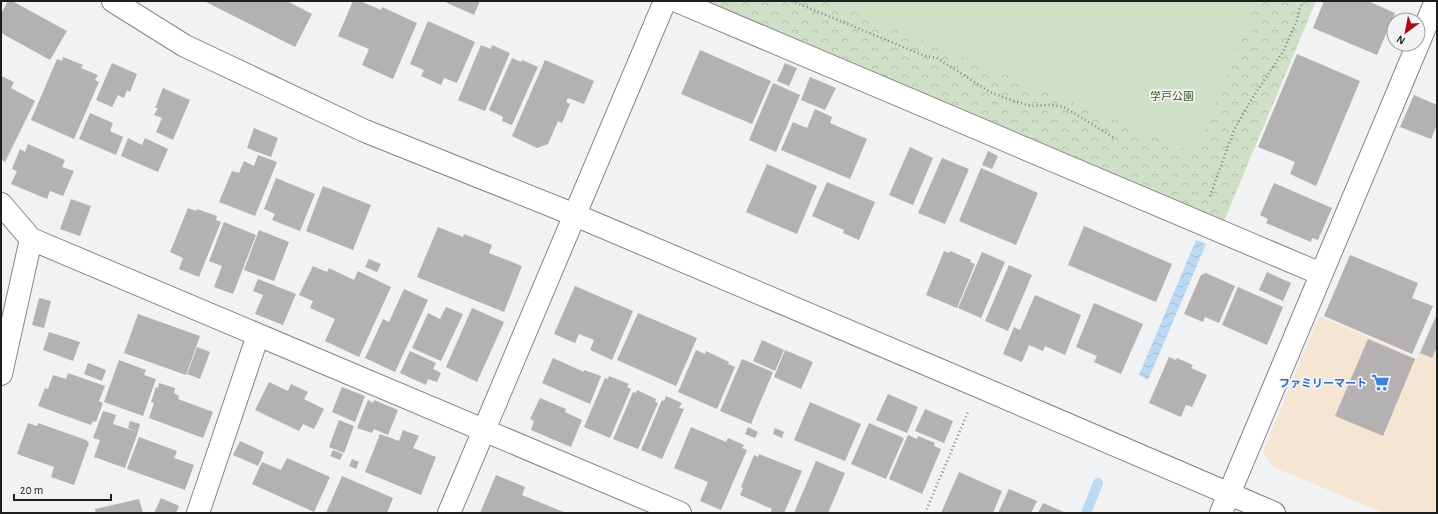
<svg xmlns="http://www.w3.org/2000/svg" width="1438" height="514" font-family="'Alegreya Sans','Noto Sans JP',sans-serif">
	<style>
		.commercial { fill: #f6e5d3 }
		.park { fill: url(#park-crowns) }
		.pitch { fill: #d0e0c7 }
		.water { fill: url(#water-waves) }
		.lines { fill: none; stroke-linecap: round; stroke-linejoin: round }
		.stream { stroke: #bcd9f2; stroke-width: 10 }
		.building { fill: #b3b1b1 }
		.minor-casing { stroke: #848587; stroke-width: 24 }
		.tertiary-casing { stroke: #848587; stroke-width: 24 }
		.path { stroke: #838485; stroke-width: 2.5; stroke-dasharray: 1 3; stroke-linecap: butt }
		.minor { stroke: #fff; stroke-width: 22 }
		.tertiary { stroke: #fff; stroke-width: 22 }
		.labels { text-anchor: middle; stroke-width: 3.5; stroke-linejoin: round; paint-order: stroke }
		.park-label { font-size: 11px; fill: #415c2f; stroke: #f0f2f3 }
		.shop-label { font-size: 11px; font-weight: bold; fill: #366cbe; stroke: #f0f2f3; text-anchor: end }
	</style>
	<defs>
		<pattern id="park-crowns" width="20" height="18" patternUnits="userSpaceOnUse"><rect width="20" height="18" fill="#d0e0c7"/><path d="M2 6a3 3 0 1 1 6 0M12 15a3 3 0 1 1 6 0" fill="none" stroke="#b2c0aa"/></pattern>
		<pattern id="water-waves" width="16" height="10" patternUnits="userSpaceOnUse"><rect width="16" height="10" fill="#bcd9f2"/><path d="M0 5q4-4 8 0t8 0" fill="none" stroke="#a1bacf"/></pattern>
	</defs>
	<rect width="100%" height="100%" fill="#f0f2f3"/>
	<path class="commercial" d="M1437,310v203h-53l-111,-46 -10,-16 56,-135 98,42z"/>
	<path class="park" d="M710,1h606l-92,220 -512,-216z"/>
	<path class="pitch" d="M828,1h429l-62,152z"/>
	<path class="water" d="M1196,240l10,4 -58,136 -9,-5z"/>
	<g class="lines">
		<path class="stream" d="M1086,513l12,-30"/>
	</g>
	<path class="building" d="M8,1h4l55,30 -17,29 -49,-27v-19z
		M204,1h83l25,13 -17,33z
		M353,1h7l21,9 1,-3 35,16 -24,56 -31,-14 7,-16 -31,-13z
		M443,1h37l-6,14z
		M1324,1h44l27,12 -18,42 -64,-27z
		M428,21l47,21 -18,41 -13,-5 -3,7 -20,-9 3,-6 -14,-6z
		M481,45l10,4 1,-4 18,8 -25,58 -27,-11z
		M700,50l71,31 -19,43 -71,-30z
		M1297,54l63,27 -44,105 -26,-12 5,-12 -37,-15z
		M63,57l20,8 -2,3 17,7 -3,5 4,2 -25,57 -43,-19 26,-61 5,2z
		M512,58l9,4 1,-2 16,7 -26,58 -10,-4 1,-4 -14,-7z
		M545,60l49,21 -10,23 -16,-6 -2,4 4,2 -8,19 -4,-2 -10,23 -11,4 -25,-12z
		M112,63l25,11 -7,18 -3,-2 -3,8 -6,-3 -6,12 -16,-7z
		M785,63l12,5 -8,18 -12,-5z
		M1,76l13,6 -3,6 24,13 -30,61 -4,-3z
		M810,77l26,11 -11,22 -24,-10z
		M773,83l27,12 -24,57 -27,-12z
		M163,88l27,12 -17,40 -17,-8 6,-14 -8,-3 4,-7h-3z
		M1414,95l23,10v20l-6,14 -31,-12z
		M815,109l17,8 -2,6 37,16 -17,40 -69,-29 12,-28 14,6z
		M90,113l23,10 -3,8 13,6 -7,18 -37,-16z
		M254,128l24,10 -7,19 -24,-9z
		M128,138l14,7 3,-7 23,11 -10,23 -37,-16z
		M28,144l37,16 -3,7 12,4 -11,25 -13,-5 -3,8 -36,-15 6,-13 -5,-2 8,-20 5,3z
		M910,147l23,11 -20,47 -24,-10z
		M988,151l10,5 -6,13 -10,-4z
		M258,155l19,7 -22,54 -36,-14 13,-31 7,2 5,-12 10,5z
		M942,158l27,11 -24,55 -27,-11z
		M767,164l50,22 -20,48 -51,-22z
		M981,168l57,25 -22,52 -57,-24z
		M276,178l39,16 -15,37 -28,-11 3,-6 -11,-5z
		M827,182l48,20 -16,38 -16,-7 1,-3 -32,-14z
		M1274,183l58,25 -14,32 -6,-2 -1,4 -45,-19 2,-4 -8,-4z
		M323,186l48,19 -18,45 -47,-19z
		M71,199l20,7 -11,30 -20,-7z
		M188,208l8,3 1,-2 20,7 -1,4 5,2 -22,55 -20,-8 4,-11 -13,-6z
		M224,222l32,13 -23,59 -19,-7 8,-21 -13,-5z
		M1084,226l88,38 -16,38 -88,-37z
		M438,227l25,10 1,-3 28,11 -3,8 33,13 -18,46 -87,-35z
		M259,230l30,12 -15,39 -30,-11z
		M944,251l5,2 1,-2 21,9 -1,2 5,2 -18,44 -31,-13z
		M982,252l23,10 -24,56 -23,-10z
		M1350,255l68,28 -6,15 21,8 -21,48 -88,-38z
		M369,259l12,5 -4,8 -12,-5z
		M1009,265l23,10 -24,56 -23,-10z
		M313,266l14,6 2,-4 25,12 4,-9 33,16 -32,70 -34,-16 10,-22 -25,-11 3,-7 -14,-6z
		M1267,272l24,11 -8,18 -24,-11z
		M1206,273l29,13 -16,37 -14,-6 -2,5 -19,-8 17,-39z
		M258,279l38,15 -13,31 -28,-11 8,-19 -10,-4z
		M575,286l58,25 -21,49 -22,-10 4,-10 -15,-6 -4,9 -21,-9z
		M1238,287l45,20 -16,38 -45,-20z
		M404,289l24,11 -33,72 -30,-14 18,-39 6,3z
		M1035,295l46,20 -16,40 -20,-9 -2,5 -14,-6 -7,17 -19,-8 11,-27 6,3z
		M39,298l12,3 -7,27 -12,-3z
		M1094,303l49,21 -22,50 -27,-12 3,-6 -21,-9z
		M446,307l17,7 -22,47 -29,-13 16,-35 12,6z
		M472,308l32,14 -27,60 -31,-15z
		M638,313l59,25 -21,48 -59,-26z
		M138,314l62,22 -14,39 -62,-22z
		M1437,314v33l-5,11 -12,-5z
		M49,332l31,10 -7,19 -30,-11z
		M1368,339l47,20 -32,77 -48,-20z
		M762,340l22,10 -9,21 -22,-10z
		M197,347l13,5 -10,27 -13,-5z
		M696,350l9,4 1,-3 23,11 -1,2 7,3 -18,42 -39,-17z
		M785,350l28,12 -12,27 -27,-12z
		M410,351l26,12 -3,6 8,4 -4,9 -9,-3 -2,6 -26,-12z
		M1169,357l7,3 1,-2 16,7 -2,3 16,7 -15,32 -6,-2 -5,12 -32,-14z
		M553,358l31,14v-2l17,6 -11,28 -48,-21z
		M742,359l31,13 -22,52 -31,-13z
		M119,360l27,10 -2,5 12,4 -13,37 -39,-14z
		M88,363l18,7 -4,11 -18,-7z
		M68,373l37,13 -6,15 4,2 -7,19 -3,-1 -2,4 -53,-19 7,-18 3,1 5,-14 13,4z
		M609,376l20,8 -2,3 4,2 -21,49 -26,-11 21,-49 3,1z
		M269,382l19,9 3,-7 17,8 -4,7 20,10 -10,20 -11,-5 -4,7 -44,-21z
		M159,383l16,5 -1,5 5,3 -1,3 35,13 -10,26 -54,-20 5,-15 -3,-1 5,-15 2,1z
		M342,387l23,9 -10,26 -23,-10z
		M637,390l19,9 -1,3 3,1 -20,46 -25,-10 20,-47 3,1z
		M888,394l30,13 -11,26 -31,-13z
		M666,396l16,7 -3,5 5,1 -22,50 -21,-9 21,-50 2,1z
		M540,398l26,11 -1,3 17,8 -11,27 -40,-17 3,-9 -4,-2z
		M368,400l5,3 1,-3 24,10 -10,25 -14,-6 -2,4 -15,-5z
		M810,402l51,22 -16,37 -51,-21z
		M925,409l28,12 -9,22 -29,-12z
		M103,411l13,4 -3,9 25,8 -13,36 -31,-11 6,-17 -7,-2z
		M339,420l15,6 -10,27 -15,-6z
		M130,421l10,3 -2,8 -10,-4z
		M28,423l9,3 1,-3 48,17 3,3 -15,42 -23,-8 3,-10 -37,-13z
		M869,423l35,15 -18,41 -35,-15z
		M691,427l35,15 2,-4 16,7 -2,3 5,2 -26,60 -21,-9 8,-19 -34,-14z
		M748,427l10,5 -3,6 -10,-4z
		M775,428l9,4 -2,6 -9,-4z
		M403,430l16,6 -6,12 23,9 -15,38 -56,-23 15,-38 19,7z
		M908,435l9,4 1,-3 17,7 -1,3 7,3 -19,45 -33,-15z
		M139,437l38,14 -3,7 20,7 -9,25 -58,-21z
		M240,441l24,11 -6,14 -25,-11z
		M333,450l10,4 -3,6 -10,-4z
		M759,454l43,17 -18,42h-14l2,-4 -32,-14 3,-7 -2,-1 13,-32 4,2z
		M287,458l43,19 -16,35 -62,-28 10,-22 19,8z
		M352,459l7,3 -3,7 -7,-3z
		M816,461l29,12 -17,40h-34z
		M959,472l43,19 -9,22h-52z
		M496,475l29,12 -3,8 44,18h-86z
		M342,476l51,22 -6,15h-61z
		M1009,489l28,12 -6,12h-33z
		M161,498l18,8 -3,7h-22z
		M139,499l4,14h-47l-1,-4z
		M1043,503l23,10h-28z"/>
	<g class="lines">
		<defs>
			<path id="minor" d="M677,1l644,273
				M1418,44l18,-43
				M1,204l30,35 649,274
				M1,374l30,-135
				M198,513l60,-178
				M1221,513l197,-469"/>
			<path id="tertiary" d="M113,1l72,45 180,85 210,84 405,172 294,126
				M449,513l216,-512"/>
		</defs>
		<use href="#minor" class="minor-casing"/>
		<use href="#tertiary" class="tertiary-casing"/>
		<path class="path" d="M792,1l133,55 12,2 53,34 18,7 23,7 20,-1 13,2 49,30
			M1210,196l24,-66 16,-28 34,-52 13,-30 5,-19
			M925,513l43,-101"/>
		<use href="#minor" class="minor"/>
		<use href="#tertiary" class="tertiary"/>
	</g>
	<defs>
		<symbol id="supermarket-bare" viewBox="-9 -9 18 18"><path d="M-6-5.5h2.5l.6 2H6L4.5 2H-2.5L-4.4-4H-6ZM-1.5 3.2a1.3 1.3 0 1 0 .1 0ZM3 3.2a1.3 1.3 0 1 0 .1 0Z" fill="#3f7fe0" stroke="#f0f2f3" stroke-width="2.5" paint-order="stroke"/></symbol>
	</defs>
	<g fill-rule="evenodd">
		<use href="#supermarket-bare" x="1368" y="370" width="25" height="25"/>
	</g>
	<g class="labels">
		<g class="park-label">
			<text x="1172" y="100">学戸公園</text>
		</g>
		<g class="shop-label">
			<text x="1367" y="387">ファミリーマート</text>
		</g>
	</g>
	<rect width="1438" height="514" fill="none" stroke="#1d1e1e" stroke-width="4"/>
	<g transform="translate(1406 32) rotate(212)"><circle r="19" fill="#f0f2f3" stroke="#9c9d9e"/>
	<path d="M0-3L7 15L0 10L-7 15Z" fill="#a50d19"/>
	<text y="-6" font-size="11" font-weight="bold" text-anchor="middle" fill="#1d1e1e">N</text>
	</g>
	<path d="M14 494v6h97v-6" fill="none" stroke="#1d1e1e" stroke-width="2"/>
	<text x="20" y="494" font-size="12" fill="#1d1e1e" stroke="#f0f2f3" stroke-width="3" paint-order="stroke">20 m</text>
</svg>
